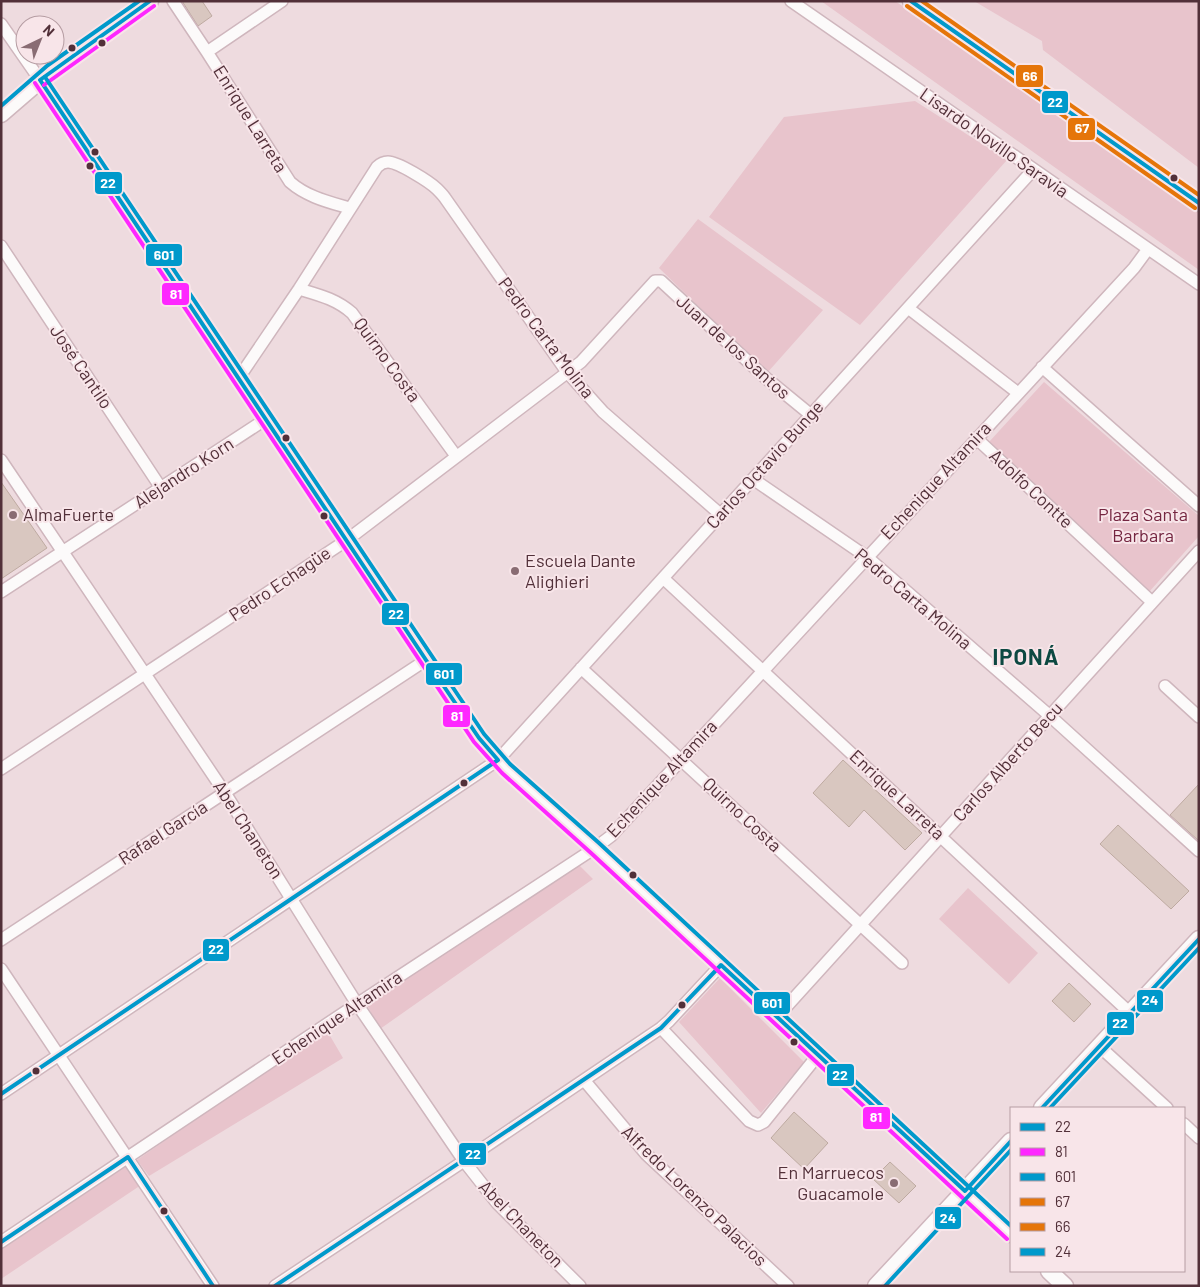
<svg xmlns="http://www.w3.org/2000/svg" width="1200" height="1287" font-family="Barlow,sans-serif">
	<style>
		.green { fill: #e8c4cc }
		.building { fill: #d9c7c0; stroke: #beaaa1 }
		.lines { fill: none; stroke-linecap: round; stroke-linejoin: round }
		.minor-casing { stroke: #cfb6bd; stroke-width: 14 }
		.secondary-casing { stroke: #cfb6bd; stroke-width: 19 }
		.minor { stroke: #fcfafa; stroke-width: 11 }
		.secondary { stroke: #fcfafa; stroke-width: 16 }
		.bus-1-casing { stroke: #f8e5e9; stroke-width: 8 }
		.bus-2-casing { stroke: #f8e5e9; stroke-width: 8 }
		.bus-3-casing { stroke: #f8e5e9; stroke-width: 8 }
		.bus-4-casing { stroke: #f8e5e9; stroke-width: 8 }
		.bus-5-casing { stroke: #f8e5e9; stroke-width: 8 }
		.bus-6-casing { stroke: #f8e5e9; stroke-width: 8 }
		.bus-1 { stroke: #0099cb; stroke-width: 4 }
		.bus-2 { stroke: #fe27ff; stroke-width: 4 }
		.bus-3 { stroke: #0099cb; stroke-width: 4 }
		.bus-4 { stroke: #e57509; stroke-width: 4 }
		.bus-5 { stroke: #e57509; stroke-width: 4 }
		.bus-6 { stroke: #0099cb; stroke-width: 4 }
		.bus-dot { fill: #523039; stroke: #f8e5e9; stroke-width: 2 }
		.poi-dot { fill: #896c73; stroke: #f8e5e9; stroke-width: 2 }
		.labels { text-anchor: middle; stroke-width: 4; stroke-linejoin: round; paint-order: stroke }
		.street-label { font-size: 18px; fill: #523039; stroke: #f8e5e9 }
		.poi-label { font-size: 18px; fill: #523039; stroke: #f8e5e9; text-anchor: start }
		.park-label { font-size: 18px; fill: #752641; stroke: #f8e5e9 }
		.district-label { font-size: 22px; font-weight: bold; letter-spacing: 1px; fill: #0d4942; stroke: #f8e5e9 }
		.line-badge { stroke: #f8e5e9; stroke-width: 2 }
		.badge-label { font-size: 14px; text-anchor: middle; font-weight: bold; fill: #fff }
	</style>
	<rect width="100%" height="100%" fill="#eedbdf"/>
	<path class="green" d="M821,1h74l304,209v60z
		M974,1h225v167l-156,-118 -1,-9z
		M915,101l92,59 -147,165 -151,-108 75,-100z
		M698,219l125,91 -56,63 -108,-105z
		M1044,382l155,134v20l-50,56 -160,-150z
		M578,864l15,15 -213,150 -13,-24z
		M968,888l70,65 -29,31 -70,-65z
		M720,978l84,84 -43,51 -82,-91z
		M326,1029l17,29 -194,118 -12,-16z
		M127,1164l14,21 -140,94v-31z"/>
	<path class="building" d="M182,1h20l10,15 -14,10z
		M1,482l46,66 -46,31z
		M843,760l79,73 -17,17 -41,-40 -15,17 -36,-34z
		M1199,784v57l-29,-26z
		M1118,825l71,66 -18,18 -71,-65z
		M1069,983l22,21 -17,18 -22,-21z
		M794,1112l34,31 -24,26 -33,-31z
		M890,1162l26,24 -17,17 -26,-24z"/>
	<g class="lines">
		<defs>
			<path id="minor" d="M173,1l34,51 83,130c17,15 39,20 59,26
				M791,1l408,283
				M1,24l39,56
				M207,52l75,-51
				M1,246l160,242
				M299,289c20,6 37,10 53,24l104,143
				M908,308l110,85
				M1042,367l157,139
				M238,379l61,-90 78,-122c3,-3 6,-5 11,-5 10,0 42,20 49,27 3,3 6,6 8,9l122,174 36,40 117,102
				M976,438l176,164
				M1,460l224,333 132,211 107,157 33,42 83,83
				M753,479l114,78 183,159 149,135
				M663,578l467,435
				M1,592l265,-173
				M581,668l321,295
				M1165,686l34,31
				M1,769l346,-229 234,-178 74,-81h6l106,98 44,36
				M1,940l425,-280
				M1,969l212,317
				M777,1017l422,-466
				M661,1028l88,93 9,4 6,-3 54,-67
				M1099,1046l68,62
				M584,1080l62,74 142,132
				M1,1094l497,-334 535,-590
				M1184,1124l15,14
				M1,1242l356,-238 238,-156 16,-12 523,-568 14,-19
				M275,1286l189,-125 197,-133 8,-7 52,-56"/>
			<path id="secondary" d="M911,1l288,202
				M40,80l439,658 27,30 89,80 416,386
				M1,114l51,-44 98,-69
				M1042,1108l157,-169
				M1049,1271l16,15
				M876,1286l135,-145"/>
		</defs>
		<use href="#minor" class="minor-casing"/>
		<use href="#secondary" class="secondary-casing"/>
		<use href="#minor" class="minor"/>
		<use href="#secondary" class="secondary"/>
		<defs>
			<path id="bus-1" d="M911,1l288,202
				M1,1094l497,-334 -19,-22 -53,-78 -386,-580 110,-79
				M1042,1108l157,-169
				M1,1242l127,-85 85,129
				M275,1286l386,-258 60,-63 244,226 46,-50"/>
			<path id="bus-2" d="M35,83l439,659 28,31 89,80 416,386
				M44,85l110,-79"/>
			<path id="bus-3" d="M45,77l439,657 26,30 89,79 412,383
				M1,106l47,-41 91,-64"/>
			<path id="bus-4" d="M907,6l288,202"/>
			<path id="bus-5" d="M922,1l277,194"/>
			<path id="bus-6" d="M1050,1108l149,-160
				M885,1286l126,-136"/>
		</defs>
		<use href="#bus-1" class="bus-1-casing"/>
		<use href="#bus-2" class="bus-2-casing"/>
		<use href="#bus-3" class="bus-3-casing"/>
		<use href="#bus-4" class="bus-4-casing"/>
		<use href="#bus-5" class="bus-5-casing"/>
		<use href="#bus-6" class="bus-6-casing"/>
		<use href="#bus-1" class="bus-1"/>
		<use href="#bus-2" class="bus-2"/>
		<use href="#bus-3" class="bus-3"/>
		<use href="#bus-4" class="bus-4"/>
		<use href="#bus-5" class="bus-5"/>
		<use href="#bus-6" class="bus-6"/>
	</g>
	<g class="bus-dot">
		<circle cx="102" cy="43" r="4.5"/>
		<circle cx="72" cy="48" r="4.5"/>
		<circle cx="95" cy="152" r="4.5"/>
		<circle cx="90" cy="166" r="4.5"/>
		<circle cx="1174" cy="178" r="4.5"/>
		<circle cx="286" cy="438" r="4.5"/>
		<circle cx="324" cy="516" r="4.5"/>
		<circle cx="464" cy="783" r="4.5"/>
		<circle cx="633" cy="875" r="4.5"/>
		<circle cx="682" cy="1005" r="4.5"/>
		<circle cx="794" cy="1042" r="4.5"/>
		<circle cx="36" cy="1071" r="4.5"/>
		<circle cx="164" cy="1211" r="4.5"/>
	</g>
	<g class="poi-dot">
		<circle cx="13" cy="515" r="5"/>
		<circle cx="515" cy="571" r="5"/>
		<circle cx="894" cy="1183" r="5"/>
	</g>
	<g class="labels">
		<g class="street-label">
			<text transform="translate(250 119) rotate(58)" y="6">Enrique Larreta</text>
			<text transform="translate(994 143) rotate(35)" y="6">Lisardo Novillo Saravia</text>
			<text transform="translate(546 338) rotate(53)" y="6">Pedro Carta Molina</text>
			<text transform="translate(733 347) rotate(42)" y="6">Juan de los Santos</text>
			<text transform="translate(387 360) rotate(54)" y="6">Quirno Costa</text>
			<text transform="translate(81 367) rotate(56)" y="6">José Cantilo</text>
			<text transform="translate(765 465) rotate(-48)" y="6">Carlos Octavio Bunge</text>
			<text transform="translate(184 473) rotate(-33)" y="6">Alejandro Korn</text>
			<text transform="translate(936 481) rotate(-47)" y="6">Echenique Altamira</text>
			<text transform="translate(1031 489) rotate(43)" y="6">Adolfo Contte</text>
			<text transform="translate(280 584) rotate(-34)" y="6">Pedro Echagüe</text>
			<text transform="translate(913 599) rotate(40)" y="6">Pedro Carta Molina</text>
			<text transform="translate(1008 762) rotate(-48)" y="6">Carlos Alberto Becu</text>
			<text transform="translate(662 779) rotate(-47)" y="6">Echenique Altamira</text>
			<text transform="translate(897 795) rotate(43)" y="6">Enrique Larreta</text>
			<text transform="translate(742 815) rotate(43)" y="6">Quirno Costa</text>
			<text transform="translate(248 830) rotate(57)" y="6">Abel Chaneton</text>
			<text transform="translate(163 833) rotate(-33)" y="6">Rafael García</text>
			<text transform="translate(337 1018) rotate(-34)" y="6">Echenique Altamira</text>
			<text transform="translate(694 1196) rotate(44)" y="6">Alfredo Lorenzo Palacios</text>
			<text transform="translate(521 1224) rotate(46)" y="6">Abel Chaneton</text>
		</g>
		<g class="poi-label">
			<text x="23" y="521">AlmaFuerte</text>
			<text x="525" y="567">Escuela Dante<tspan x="525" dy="21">Alighieri</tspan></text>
			<text x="884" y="1179" text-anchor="end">En Marruecos<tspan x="884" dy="21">Guacamole</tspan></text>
		</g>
		<g class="park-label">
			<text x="1143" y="521">Plaza Santa<tspan x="1143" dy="21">Barbara</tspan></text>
		</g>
		<g class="district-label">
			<text x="1026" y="665">IPONÁ</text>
		</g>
	</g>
	<g class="line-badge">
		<rect x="1015" y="64" width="29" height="24" rx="5" fill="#e57509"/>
		<rect x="1041" y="90" width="28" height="24" rx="5" fill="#0099cb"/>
		<rect x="1067" y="117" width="29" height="24" rx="5" fill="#e57509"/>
		<rect x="94" y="171" width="29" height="24" rx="5" fill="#0099cb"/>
		<rect x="145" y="243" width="38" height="24" rx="5" fill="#0099cb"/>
		<rect x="161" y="282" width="29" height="24" rx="5" fill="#fe27ff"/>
		<rect x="381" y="602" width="29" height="24" rx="5" fill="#0099cb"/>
		<rect x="425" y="662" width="38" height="24" rx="5" fill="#0099cb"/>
		<rect x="442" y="704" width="29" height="24" rx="5" fill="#fe27ff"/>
		<rect x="202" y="938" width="28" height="24" rx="5" fill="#0099cb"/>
		<rect x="1136" y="989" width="28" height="24" rx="5" fill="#0099cb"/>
		<rect x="753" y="991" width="38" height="24" rx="5" fill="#0099cb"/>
		<rect x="1106" y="1011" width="29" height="25" rx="5" fill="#0099cb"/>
		<rect x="826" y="1063" width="29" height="24" rx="5" fill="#0099cb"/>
		<rect x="862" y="1106" width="29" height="24" rx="5" fill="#fe27ff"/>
		<rect x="458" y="1142" width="29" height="24" rx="5" fill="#0099cb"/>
		<rect x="934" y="1206" width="28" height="24" rx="5" fill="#0099cb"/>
	</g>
	<g class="badge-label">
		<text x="1030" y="81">66</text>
		<text x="1055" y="107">22</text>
		<text x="1082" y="133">67</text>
		<text x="108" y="188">22</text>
		<text x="164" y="260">601</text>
		<text x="176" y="299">81</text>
		<text x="396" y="619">22</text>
		<text x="444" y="679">601</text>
		<text x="457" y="721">81</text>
		<text x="216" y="954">22</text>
		<text x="1150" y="1005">24</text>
		<text x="772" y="1008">601</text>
		<text x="1120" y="1028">22</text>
		<text x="840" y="1080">22</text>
		<text x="876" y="1122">81</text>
		<text x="473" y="1159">22</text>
		<text x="948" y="1223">24</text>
	</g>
	<rect width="1200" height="1287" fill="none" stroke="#523039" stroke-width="5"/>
	<rect x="1010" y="1107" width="175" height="165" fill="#f8e5e9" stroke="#b69da3"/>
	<rect x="1020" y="1123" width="25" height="8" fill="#0099cb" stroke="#b69da3"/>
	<text x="1055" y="1132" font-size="15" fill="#523039">22</text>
	<rect x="1020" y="1148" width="25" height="8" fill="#fe27ff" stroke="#b69da3"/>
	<text x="1055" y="1157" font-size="15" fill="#523039">81</text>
	<rect x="1020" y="1173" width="25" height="8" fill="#0099cb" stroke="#b69da3"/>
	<text x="1055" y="1182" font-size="15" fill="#523039">601</text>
	<rect x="1020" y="1198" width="25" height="8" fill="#e57509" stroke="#b69da3"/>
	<text x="1055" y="1207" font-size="15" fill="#523039">67</text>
	<rect x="1020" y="1223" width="25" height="8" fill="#e57509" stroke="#b69da3"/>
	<text x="1055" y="1232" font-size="15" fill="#523039">66</text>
	<rect x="1020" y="1248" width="25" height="8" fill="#0099cb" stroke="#b69da3"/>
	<text x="1055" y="1257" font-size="15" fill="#523039">24</text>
	<g transform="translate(40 40) rotate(43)"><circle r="24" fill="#f8e5e9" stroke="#b69da3"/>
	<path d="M0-4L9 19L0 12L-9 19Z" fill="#896c73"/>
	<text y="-8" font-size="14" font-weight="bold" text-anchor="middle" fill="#523039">N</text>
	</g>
</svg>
